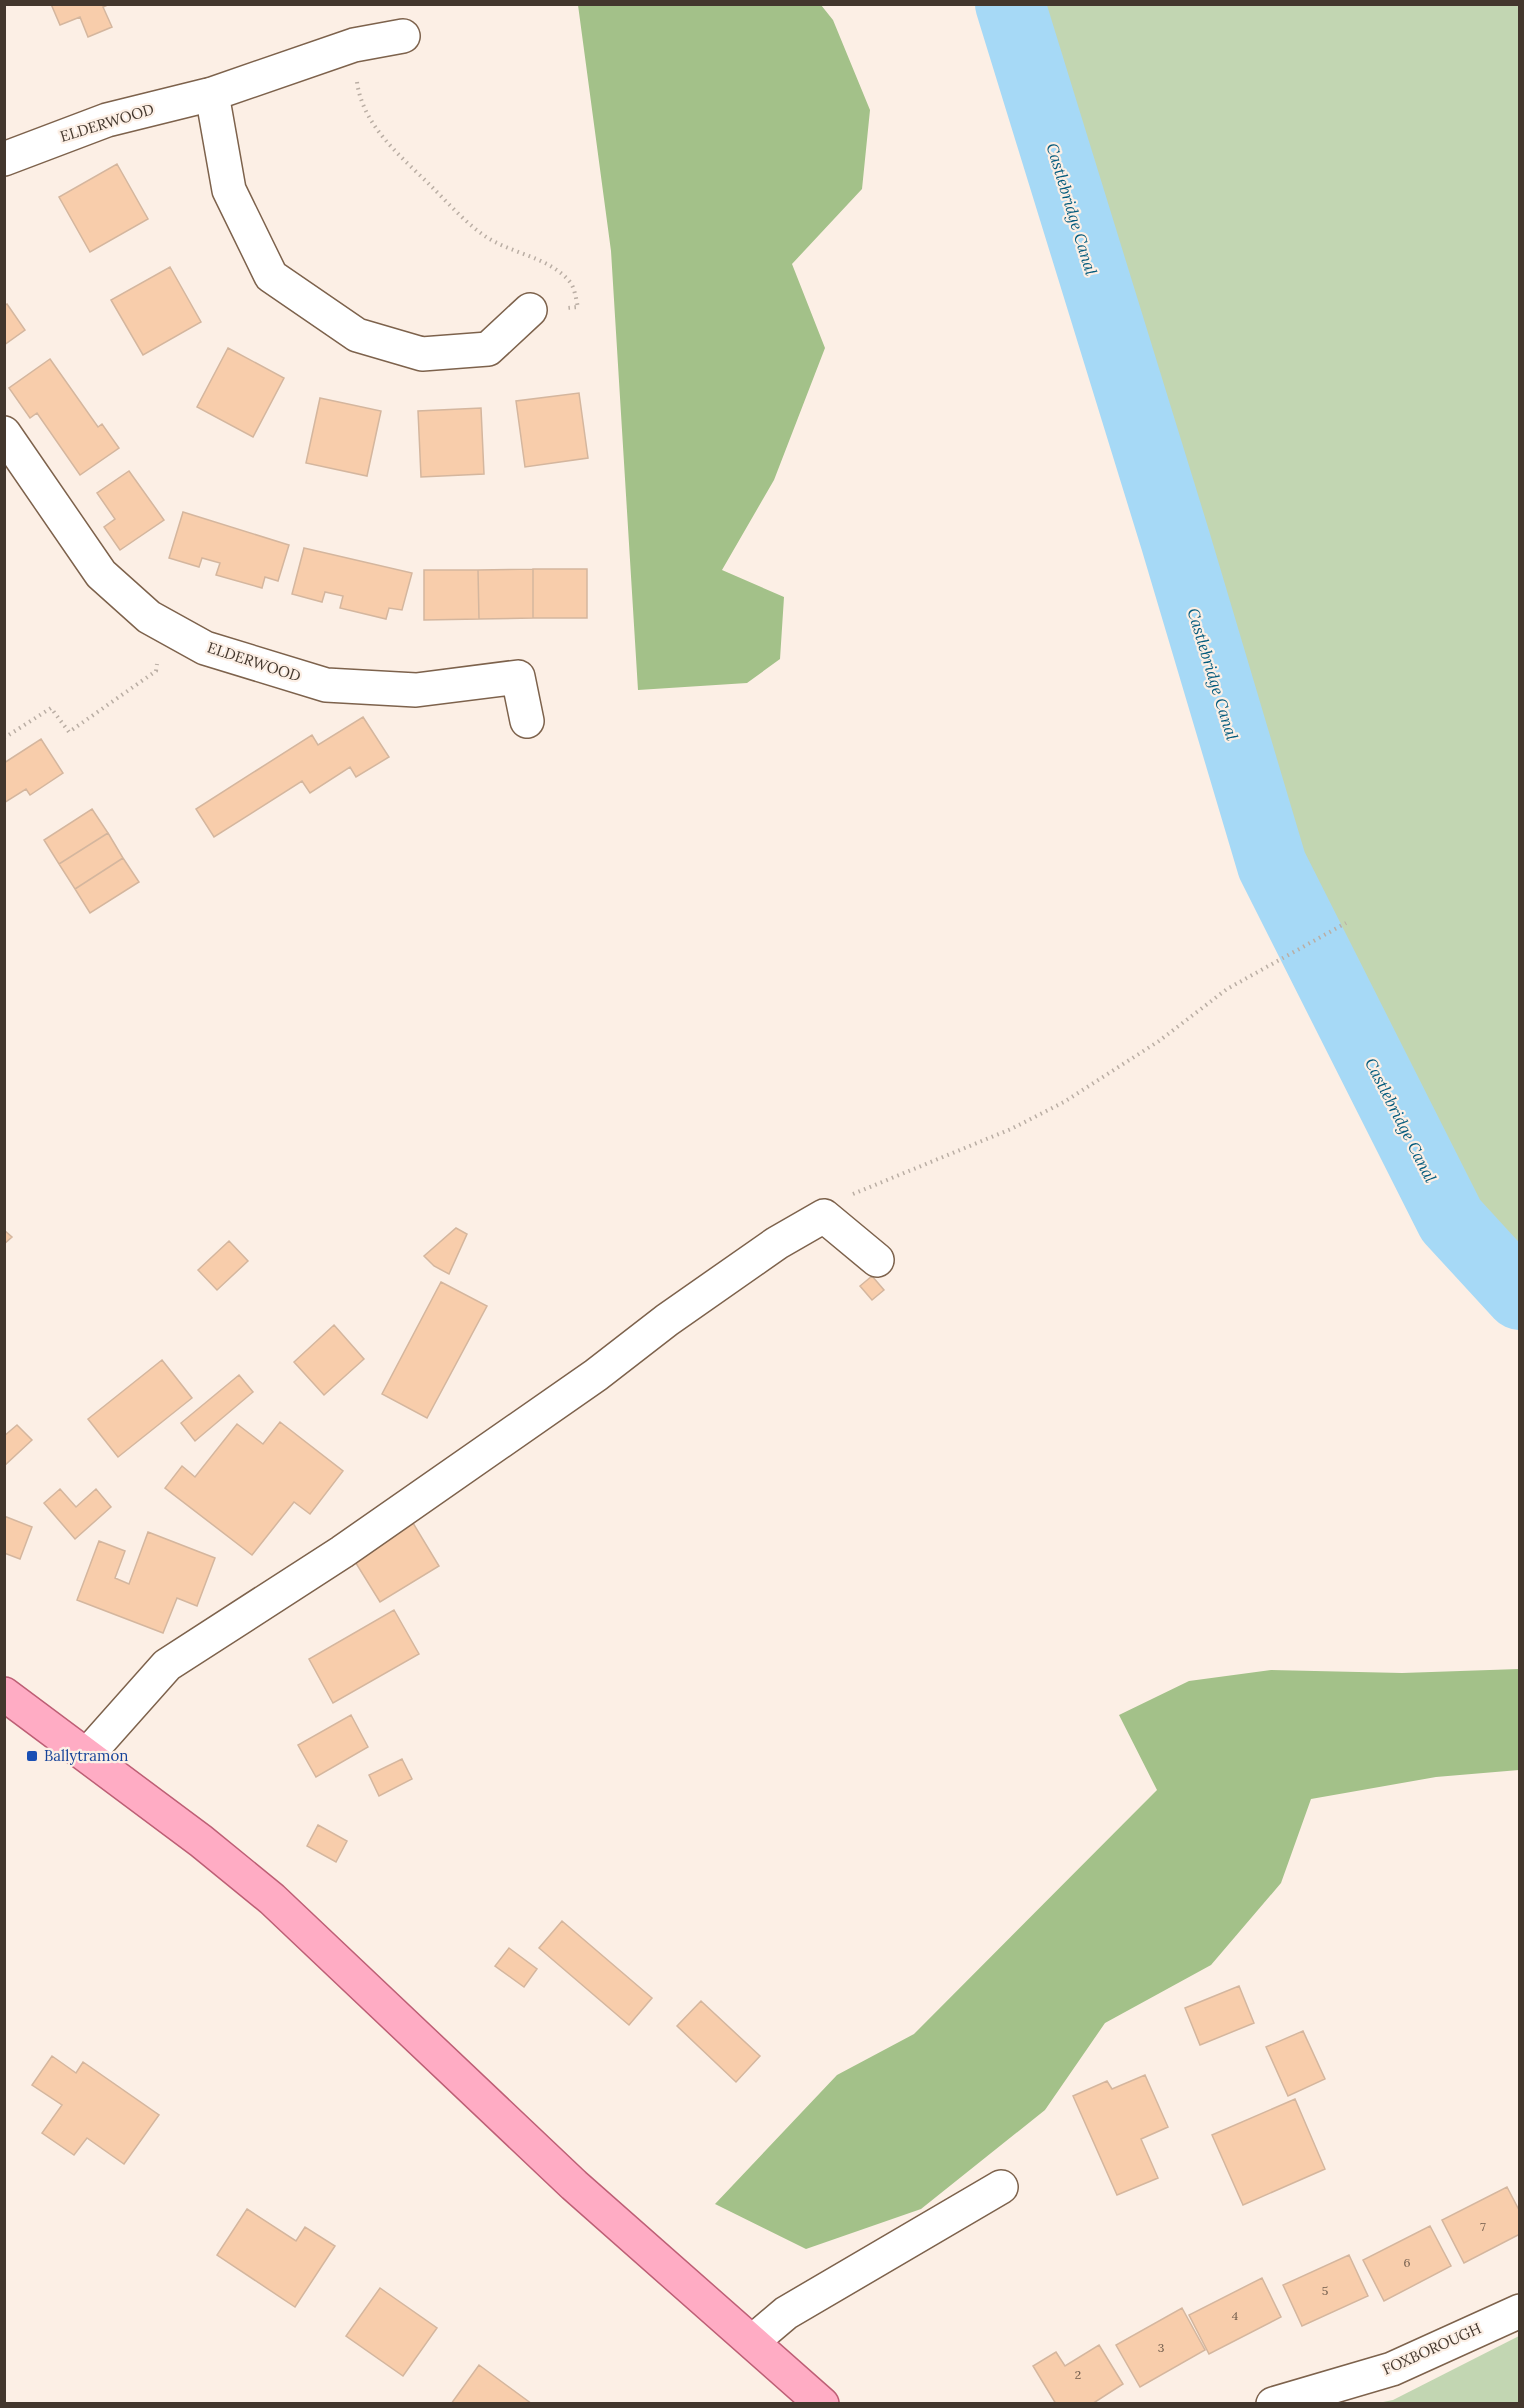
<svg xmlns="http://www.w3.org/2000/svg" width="1524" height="2408" font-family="Lora,serif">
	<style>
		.green { fill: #c2d6b2 }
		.forest { fill: #a3c189 }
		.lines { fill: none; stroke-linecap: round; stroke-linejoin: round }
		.river { stroke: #a6d9f6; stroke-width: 70 }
		.building { fill: #f8cdab; stroke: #d4b69e; stroke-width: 1.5 }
		.minor-casing { stroke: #7d624c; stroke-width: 36 }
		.major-casing { stroke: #bd5f75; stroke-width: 36 }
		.path { stroke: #baaea4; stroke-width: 4; stroke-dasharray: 1.5 4.5; stroke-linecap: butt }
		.minor { stroke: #fff; stroke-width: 33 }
		.major { stroke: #ffacc4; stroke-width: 33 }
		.transit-dot { fill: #1a4fb4; stroke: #fcefe5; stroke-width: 2 }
		.labels { text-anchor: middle; stroke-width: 4.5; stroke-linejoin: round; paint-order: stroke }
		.number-label { font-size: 12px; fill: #705c4c }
		.street-label { font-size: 15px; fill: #43372d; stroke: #fcefe5 }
		.transit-label { font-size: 15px; fill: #164399; stroke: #fcefe5; text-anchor: start }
		.water-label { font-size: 16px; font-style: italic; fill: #045b7d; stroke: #fcefe5 }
	</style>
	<rect width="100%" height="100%" fill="#fcefe5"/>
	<path class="green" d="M1010,5h509v1290l-68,-75 -179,-355 -115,-385z
		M1519,2336v67h-141l15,-3z"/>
	<path class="forest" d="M578,5h243l12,15 37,90 -8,79 -70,75 33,84 -51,132 -52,90 62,27 -4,62 -33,24 -109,7 -27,-439z
		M1519,1669v101l-83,7 -125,22 -30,84 -70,82 -106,58 -60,87 -124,99 -115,40 -91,-45 122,-129 77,-41 243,-244 -38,-75 70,-34 82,-11 131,3z"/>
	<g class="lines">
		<path class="river" d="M1010,4l165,535 97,326 179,355 69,75"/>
	</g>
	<path class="building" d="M51,4h59l-7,3 9,20 -24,10 -8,-20 -20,8z
		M117,164l31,55 -58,33 -31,-55z
		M170,267l31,55 -58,33 -32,-55z
		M7,304l18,26 -21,15v-39z
		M228,348l56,30 -31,59 -56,-30z
		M50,359l48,68 4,-3 17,24 -39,27 -43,-62 -7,5 -21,-30z
		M579,393l9,65 -63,9 -9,-66z
		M320,398l61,13 -14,65 -61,-13z
		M481,408l3,66 -63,3 -3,-66z
		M129,471l35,49 -44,30 -16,-23 11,-8 -18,-26z
		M183,512l106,33 -11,36 -13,-4 -3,11 -46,-13 4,-12 -18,-5 -3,9 -30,-9z
		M304,548l108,25 -10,37 -13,-2 -3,11 -46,-11 3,-12 -18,-4 -3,10 -30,-8z
		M533,569h54v49h-54z
		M533,569v49l-54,1 -1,-49z
		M424,570h54l1,49 -55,1z
		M363,717l26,40 -33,20 -6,-10 -40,26 -8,-12 -88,56 -18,-28 116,-74 6,10z
		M41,739l22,34 -33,22 -4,-6 -22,14v-40z
		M92,809l16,24 -49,31 -15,-24z
		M108,833l15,25 -48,31 -16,-25z
		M123,858l16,24 -49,31 -15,-24z
		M456,1228l11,6 -18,40 -15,-8 -10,-10z
		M4,1230l8,7 -8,7z
		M229,1241l19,20 -31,29 -19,-20z
		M872,1276l12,14 -12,10 -12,-14z
		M441,1282l46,24 -60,112 -45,-24z
		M334,1325l30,34 -40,36 -30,-33z
		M162,1360l30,38 -74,59 -30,-38z
		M239,1375l14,17 -58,49 -14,-18z
		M280,1422l63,49 -33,43 -16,-12 -42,53 -87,-67 17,-22 13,11 42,-53 26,20z
		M17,1425l15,15 -28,26v-30z
		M60,1489l16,18 20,-18 15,18 -36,32 -31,-36z
		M4,1516l28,11 -12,32 -16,-6z
		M413,1523l26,43 -59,36 -26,-42z
		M148,1532l67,26 -18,48 -20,-8 -14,35 -86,-33 22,-59 26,10 -10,27 14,6z
		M394,1610l25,44 -86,49 -24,-44z
		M351,1715l17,32 -52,30 -18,-32z
		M402,1759l10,20 -33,17 -10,-21z
		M318,1825l29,16 -11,21 -29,-16z
		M562,1921l90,77 -23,27 -90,-77z
		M509,1948l28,21 -13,18 -29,-21z
		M1239,1986l15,37 -54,22 -15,-37z
		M701,2001l59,55 -24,26 -59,-56z
		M1303,2031l22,48 -37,17 -22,-49z
		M52,2056l24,17 7,-11 76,53 -35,49 -37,-26 -13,17 -32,-22 20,-28 -30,-20z
		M1145,2075l23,52 -27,12 17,39 -41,17 -44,-99 34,-15 5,8z
		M1295,2099l30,70 -82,36 -31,-70z
		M1507,2187l13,25v22l-56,29 -22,-43z
		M247,2209l49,32 9,-14 30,19 -40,61 -78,-52z
		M1430,2226l21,40 -67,35 -21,-41z
		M1349,2255l19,41 -66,30 -19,-41z
		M1262,2278l19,39 -72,37 -20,-39z
		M380,2288l57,40 -34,48 -57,-40z
		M1182,2308l23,42 -65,37 -24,-42z
		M1099,2345l24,39 -31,20h-36l-23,-38 23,-14 9,14z
		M479,2365l53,39h-81z"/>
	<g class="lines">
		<defs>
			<path id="minor" d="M212,94l17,96 42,86 86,59 65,19 66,-5 42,-39
				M4,159l103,-39 105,-26 142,-49 49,-9
				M4,433l97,141 48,43 56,31 121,37 90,5 102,-13 9,44
				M87,1755l80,-90 175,-113 254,-177 71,-55 110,-77 47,-27 53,44
				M753,2341l33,-28 215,-126
				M1273,2404l119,-35 128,-58"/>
			<path id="major" d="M4,1694l197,147 71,58 302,286 248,219"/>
		</defs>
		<use href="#minor" class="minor-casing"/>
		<use href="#major" class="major-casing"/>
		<path class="path" d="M357,82c6,45 45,75 75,105 16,16 32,34 50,47 27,20 67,22 88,48 5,6 6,18 8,25l-11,1
			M4,738l47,-30 18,24 87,-61 1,-7
			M853,1194l158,-65 53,-27 95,-61 68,-52 119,-66"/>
		<use href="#minor" class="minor"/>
		<use href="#major" class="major"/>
	</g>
	<rect class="transit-dot" x="26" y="1750" width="12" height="12" rx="3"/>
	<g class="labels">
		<g class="number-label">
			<text x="1483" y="2231">7</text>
			<text x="1407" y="2267">6</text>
			<text x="1325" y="2295">5</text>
			<text x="1235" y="2320">4</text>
			<text x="1161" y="2352">3</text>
			<text x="1078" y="2379">2</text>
		</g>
		<g class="street-label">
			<text transform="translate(107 123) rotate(-17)" y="5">ELDERWOOD</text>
			<text transform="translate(254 662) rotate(18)" y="5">ELDERWOOD</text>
			<text transform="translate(1432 2349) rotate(-24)" y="5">FOXBOROUGH</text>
		</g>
		<g class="transit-label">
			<text x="44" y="1761">Ballytramon</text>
		</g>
		<g class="water-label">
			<text transform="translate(1072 209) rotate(73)" y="6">Castlebridge Canal</text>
			<text transform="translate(1213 674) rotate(73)" y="6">Castlebridge Canal</text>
			<text transform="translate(1401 1120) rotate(63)" y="6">Castlebridge Canal</text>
		</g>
	</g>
	<rect width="1524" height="2408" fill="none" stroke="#43372d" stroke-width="12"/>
</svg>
